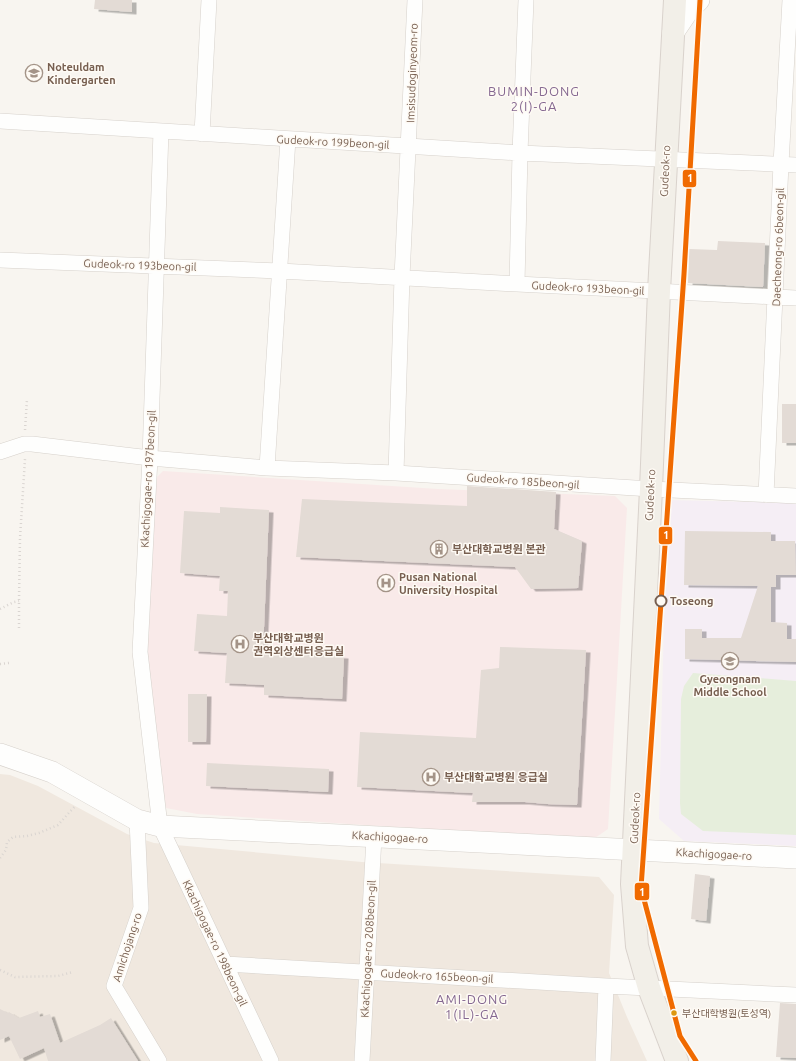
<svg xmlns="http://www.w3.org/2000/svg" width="796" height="1061" font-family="Ubuntu,'Noto Sans KR',sans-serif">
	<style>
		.residential { fill: #f0e8df }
		.education { fill: #f5eef5 }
		.medical { fill: #f9eae9 }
		.green { fill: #e6eedc }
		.building { fill: #e3dbd5; filter: url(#shadow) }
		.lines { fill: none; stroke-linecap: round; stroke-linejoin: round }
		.street-casing { stroke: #d6d1cb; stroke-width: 16 }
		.secondary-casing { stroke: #d6d1cb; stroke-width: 22 }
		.primary-casing { stroke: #d9d2cc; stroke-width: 24 }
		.path { stroke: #dad5d1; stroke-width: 2.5; stroke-dasharray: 1 3; stroke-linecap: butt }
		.street { stroke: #fefefd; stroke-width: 15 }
		.secondary { stroke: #fefefd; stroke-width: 21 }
		.primary { stroke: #f2efe8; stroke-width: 22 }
		.metro-1-casing { stroke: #fefaf4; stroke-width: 8 }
		.metro-1 { stroke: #f06a00; stroke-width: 5 }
		.stop-dot { fill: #fefaf4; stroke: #775f50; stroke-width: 2 }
		.bus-dot { fill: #dd9810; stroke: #fefaf4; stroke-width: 1.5 }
		.labels { text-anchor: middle; stroke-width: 3; stroke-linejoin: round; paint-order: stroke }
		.bus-label { font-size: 10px; fill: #775f50; stroke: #fefaf4; text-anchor: start }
		.poi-label { font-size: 11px; font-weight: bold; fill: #775f50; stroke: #fefaf4; text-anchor: start }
		.street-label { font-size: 11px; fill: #775f50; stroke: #fefaf4 }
		.stop-label { font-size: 11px; font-weight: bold; fill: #775f50; stroke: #fefaf4; text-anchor: start }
		.quarter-label { font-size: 13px; letter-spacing: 1px; fill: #856891; stroke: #fefaf4 }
		.line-badge { stroke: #fefaf4; stroke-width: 1.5 }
		.badge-label { font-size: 11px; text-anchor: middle; font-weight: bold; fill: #fff }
	</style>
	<defs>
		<filter id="shadow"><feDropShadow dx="4.5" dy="2.5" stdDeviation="0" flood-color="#0004"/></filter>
	</defs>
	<rect width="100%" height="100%" fill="#f8f5f0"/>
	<path class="residential" d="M0,774l10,1 28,11 89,48 27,9 208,19 237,15 15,18 -5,78 18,44 20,44h-647z"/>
	<path class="education" d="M667,500l129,3v343l-112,-5 -25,-22z"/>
	<path class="medical" d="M163,471l275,18 177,7 12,12 -10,171 -9,150 -16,11 -395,-26 -31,-6 -21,-150 9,-178z"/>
	<path class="green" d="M693,673l103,8v154l-93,-4 -22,-17 -1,-11 1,-104 3,-13z"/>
	<path class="building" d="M95,0h37v12l-38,-3z
		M718,241l47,2 -2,44 -75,-4 1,-34 28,1z
		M782,404h14v39h-14z
		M467,486l89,6 -2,37 28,12 -4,47 -47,1 -16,-22 -219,-10 6,-58 165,7z
		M220,507l49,3 -6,141 81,5 -2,43 -78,-4v-10l-39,-2 2,-30 -33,-2 3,-37 30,2 1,-25h-9l1,-15 -40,-3 4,-62 36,2z
		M685,531l86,1v9h24l1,34h-20v12h-5v35l16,1v16h9v23l-111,-3v-30h17v9h39l17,-52 -74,-1z
		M500,647l86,3 -9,155 -30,-1 -22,-2h-53l1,-9 -116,-6 3,-55 116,6 5,-68 18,-2z
		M188,694h19l-1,48h-18z
		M207,763l122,6 -1,23 -122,-6z
		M695,874l15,2 -4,45 -15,-2z
		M780,1003l16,1v54l-20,-1z
		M0,1009l8,4 1,-1 10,6 19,-7 2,6 10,-3 10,29 40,-18 11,-7 27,43h-90l-4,-13 -24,11 -11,-23 -9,4z"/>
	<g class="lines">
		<defs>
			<path id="street" d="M0,121l520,32 276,12
				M161,131l-11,327 -10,194 20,174 111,235
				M202,134l7,-134
				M0,260l280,11 237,13 279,14
				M517,284l3,-131 6,-153
				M0,452l24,-8h8l118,14 117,10 129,5 255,16 145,7
				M267,468l21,-329
				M396,473l6,-196 13,-277
				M766,495l15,-331 9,-164
				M137,820l4,88 -27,78 45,75
				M225,964l381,22 190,9
				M362,1061l12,-224
				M603,1061l3,-75"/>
			<path id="secondary" d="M673,33l15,-22 11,-11
				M0,754l52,18 85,48 23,6 636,32"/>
			<path id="primary" d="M675,0l-16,291 -8,198 -19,395 5,62 12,42 28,73"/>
		</defs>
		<use href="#street" class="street-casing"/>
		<use href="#secondary" class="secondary-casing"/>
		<use href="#primary" class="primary-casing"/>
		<path class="path" d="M25,430l2,-31
			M0,609l14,-7 5,-1
			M19,628v-27l1,-63 5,-79
			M0,664l9,-1
			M0,858l6,-8 1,-8 6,-5 14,-1 12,-3 19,-8 18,-20
			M0,970l15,7 43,-1 15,-4"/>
		<use href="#street" class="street"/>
		<use href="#secondary" class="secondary"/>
		<use href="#primary" class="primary"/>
		<defs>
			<path id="metro-1" d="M696,1061l-16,-25 -39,-148 43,-614 16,-274"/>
		</defs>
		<use href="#metro-1" class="metro-1-casing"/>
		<use href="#metro-1" class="metro-1"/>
	</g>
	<defs>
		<symbol id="school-ring" viewBox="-11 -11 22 22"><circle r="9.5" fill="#fefaf4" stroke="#a49488" stroke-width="1.5"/><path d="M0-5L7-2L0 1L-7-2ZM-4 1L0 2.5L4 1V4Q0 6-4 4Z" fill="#a49488"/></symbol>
		<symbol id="building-ring" viewBox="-11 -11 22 22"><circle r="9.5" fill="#fefaf4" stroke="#a49488" stroke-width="1.5"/><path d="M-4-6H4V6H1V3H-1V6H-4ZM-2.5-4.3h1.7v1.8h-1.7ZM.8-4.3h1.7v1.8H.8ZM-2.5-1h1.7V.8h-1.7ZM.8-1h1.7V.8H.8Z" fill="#a49488"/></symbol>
		<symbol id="hospital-ring" viewBox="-11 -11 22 22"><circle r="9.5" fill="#fefaf4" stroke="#a49488" stroke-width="1.5"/><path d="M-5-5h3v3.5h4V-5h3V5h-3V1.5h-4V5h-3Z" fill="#a49488"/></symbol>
	</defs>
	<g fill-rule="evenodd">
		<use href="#school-ring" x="24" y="63" width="20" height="20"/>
		<use href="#building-ring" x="429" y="539" width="20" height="20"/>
		<use href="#hospital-ring" x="376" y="573" width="20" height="20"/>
		<use href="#hospital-ring" x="230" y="634" width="20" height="20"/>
		<use href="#school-ring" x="720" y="651" width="20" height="20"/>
		<use href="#hospital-ring" x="421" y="767" width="20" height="20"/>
	</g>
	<circle class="stop-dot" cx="661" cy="601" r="5.5"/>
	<circle class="bus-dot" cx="674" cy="1013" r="3.5"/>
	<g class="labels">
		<g class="bus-label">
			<text x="682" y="1017">부산대학병원(토성역)</text>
		</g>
		<g class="poi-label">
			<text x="47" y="71">Noteuldam<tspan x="47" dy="13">Kindergarten</tspan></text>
			<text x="452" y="553">부산대학교병원 본관</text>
			<text x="399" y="581">Pusan National<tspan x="399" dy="13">University Hospital</tspan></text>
			<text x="253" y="642">부산대학교병원<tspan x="253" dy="13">권역외상센터응급실</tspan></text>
			<text x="730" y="683" text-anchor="middle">Gyeongnam<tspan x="730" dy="13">Middle School</tspan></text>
			<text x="444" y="781">부산대학교병원 응급실</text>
		</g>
		<g class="street-label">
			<text transform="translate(412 73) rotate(-88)" y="4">Imsisudoginyeom-ro</text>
			<text transform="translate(333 142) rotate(3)" y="4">Gudeok-ro 199beon-gil</text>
			<text transform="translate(665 171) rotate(-87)" y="4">Gudeok-ro</text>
			<text transform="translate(778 247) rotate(-88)" y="4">Daecheong-ro 6beon-gil</text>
			<text transform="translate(140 265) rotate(2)" y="4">Gudeok-ro 193beon-gil</text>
			<text transform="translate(588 288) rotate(3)" y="4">Gudeok-ro 193beon-gil</text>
			<text transform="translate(148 479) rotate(-87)" y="4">Kkachigogae-ro 197beon-gil</text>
			<text transform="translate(523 481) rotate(4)" y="4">Gudeok-ro 185beon-gil</text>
			<text transform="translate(650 495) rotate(-87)" y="4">Gudeok-ro</text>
			<text transform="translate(635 818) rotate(-87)" y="4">Gudeok-ro</text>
			<text transform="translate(390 837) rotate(3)" y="4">Kkachigogae-ro</text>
			<text transform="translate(714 854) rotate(3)" y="4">Kkachigogae-ro</text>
			<text transform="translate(215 943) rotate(65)" y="4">Kkachigogae-ro 198beon-gil</text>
			<text transform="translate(127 947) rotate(-72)" y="4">Amichojang-ro</text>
			<text transform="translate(368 949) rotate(-87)" y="4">Kkachigogae-ro 208beon-gil</text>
			<text transform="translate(437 976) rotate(3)" y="4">Gudeok-ro 165beon-gil</text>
		</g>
		<g class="stop-label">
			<text x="670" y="605">Toseong</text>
		</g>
		<g class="quarter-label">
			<text x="534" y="96">BUMIN-DONG<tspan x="534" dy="15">2(I)-GA</tspan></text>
			<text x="472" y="1004">AMI-DONG<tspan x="472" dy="15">1(IL)-GA</tspan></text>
		</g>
	</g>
	<g class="line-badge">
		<rect x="682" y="169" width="15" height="19" rx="4" fill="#f06a00"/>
		<rect x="658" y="526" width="15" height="19" rx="4" fill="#f06a00"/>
		<rect x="634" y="882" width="16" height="19" rx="4" fill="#f06a00"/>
	</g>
	<g class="badge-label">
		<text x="690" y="182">1</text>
		<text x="666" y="539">1</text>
		<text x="642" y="896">1</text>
	</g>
</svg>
